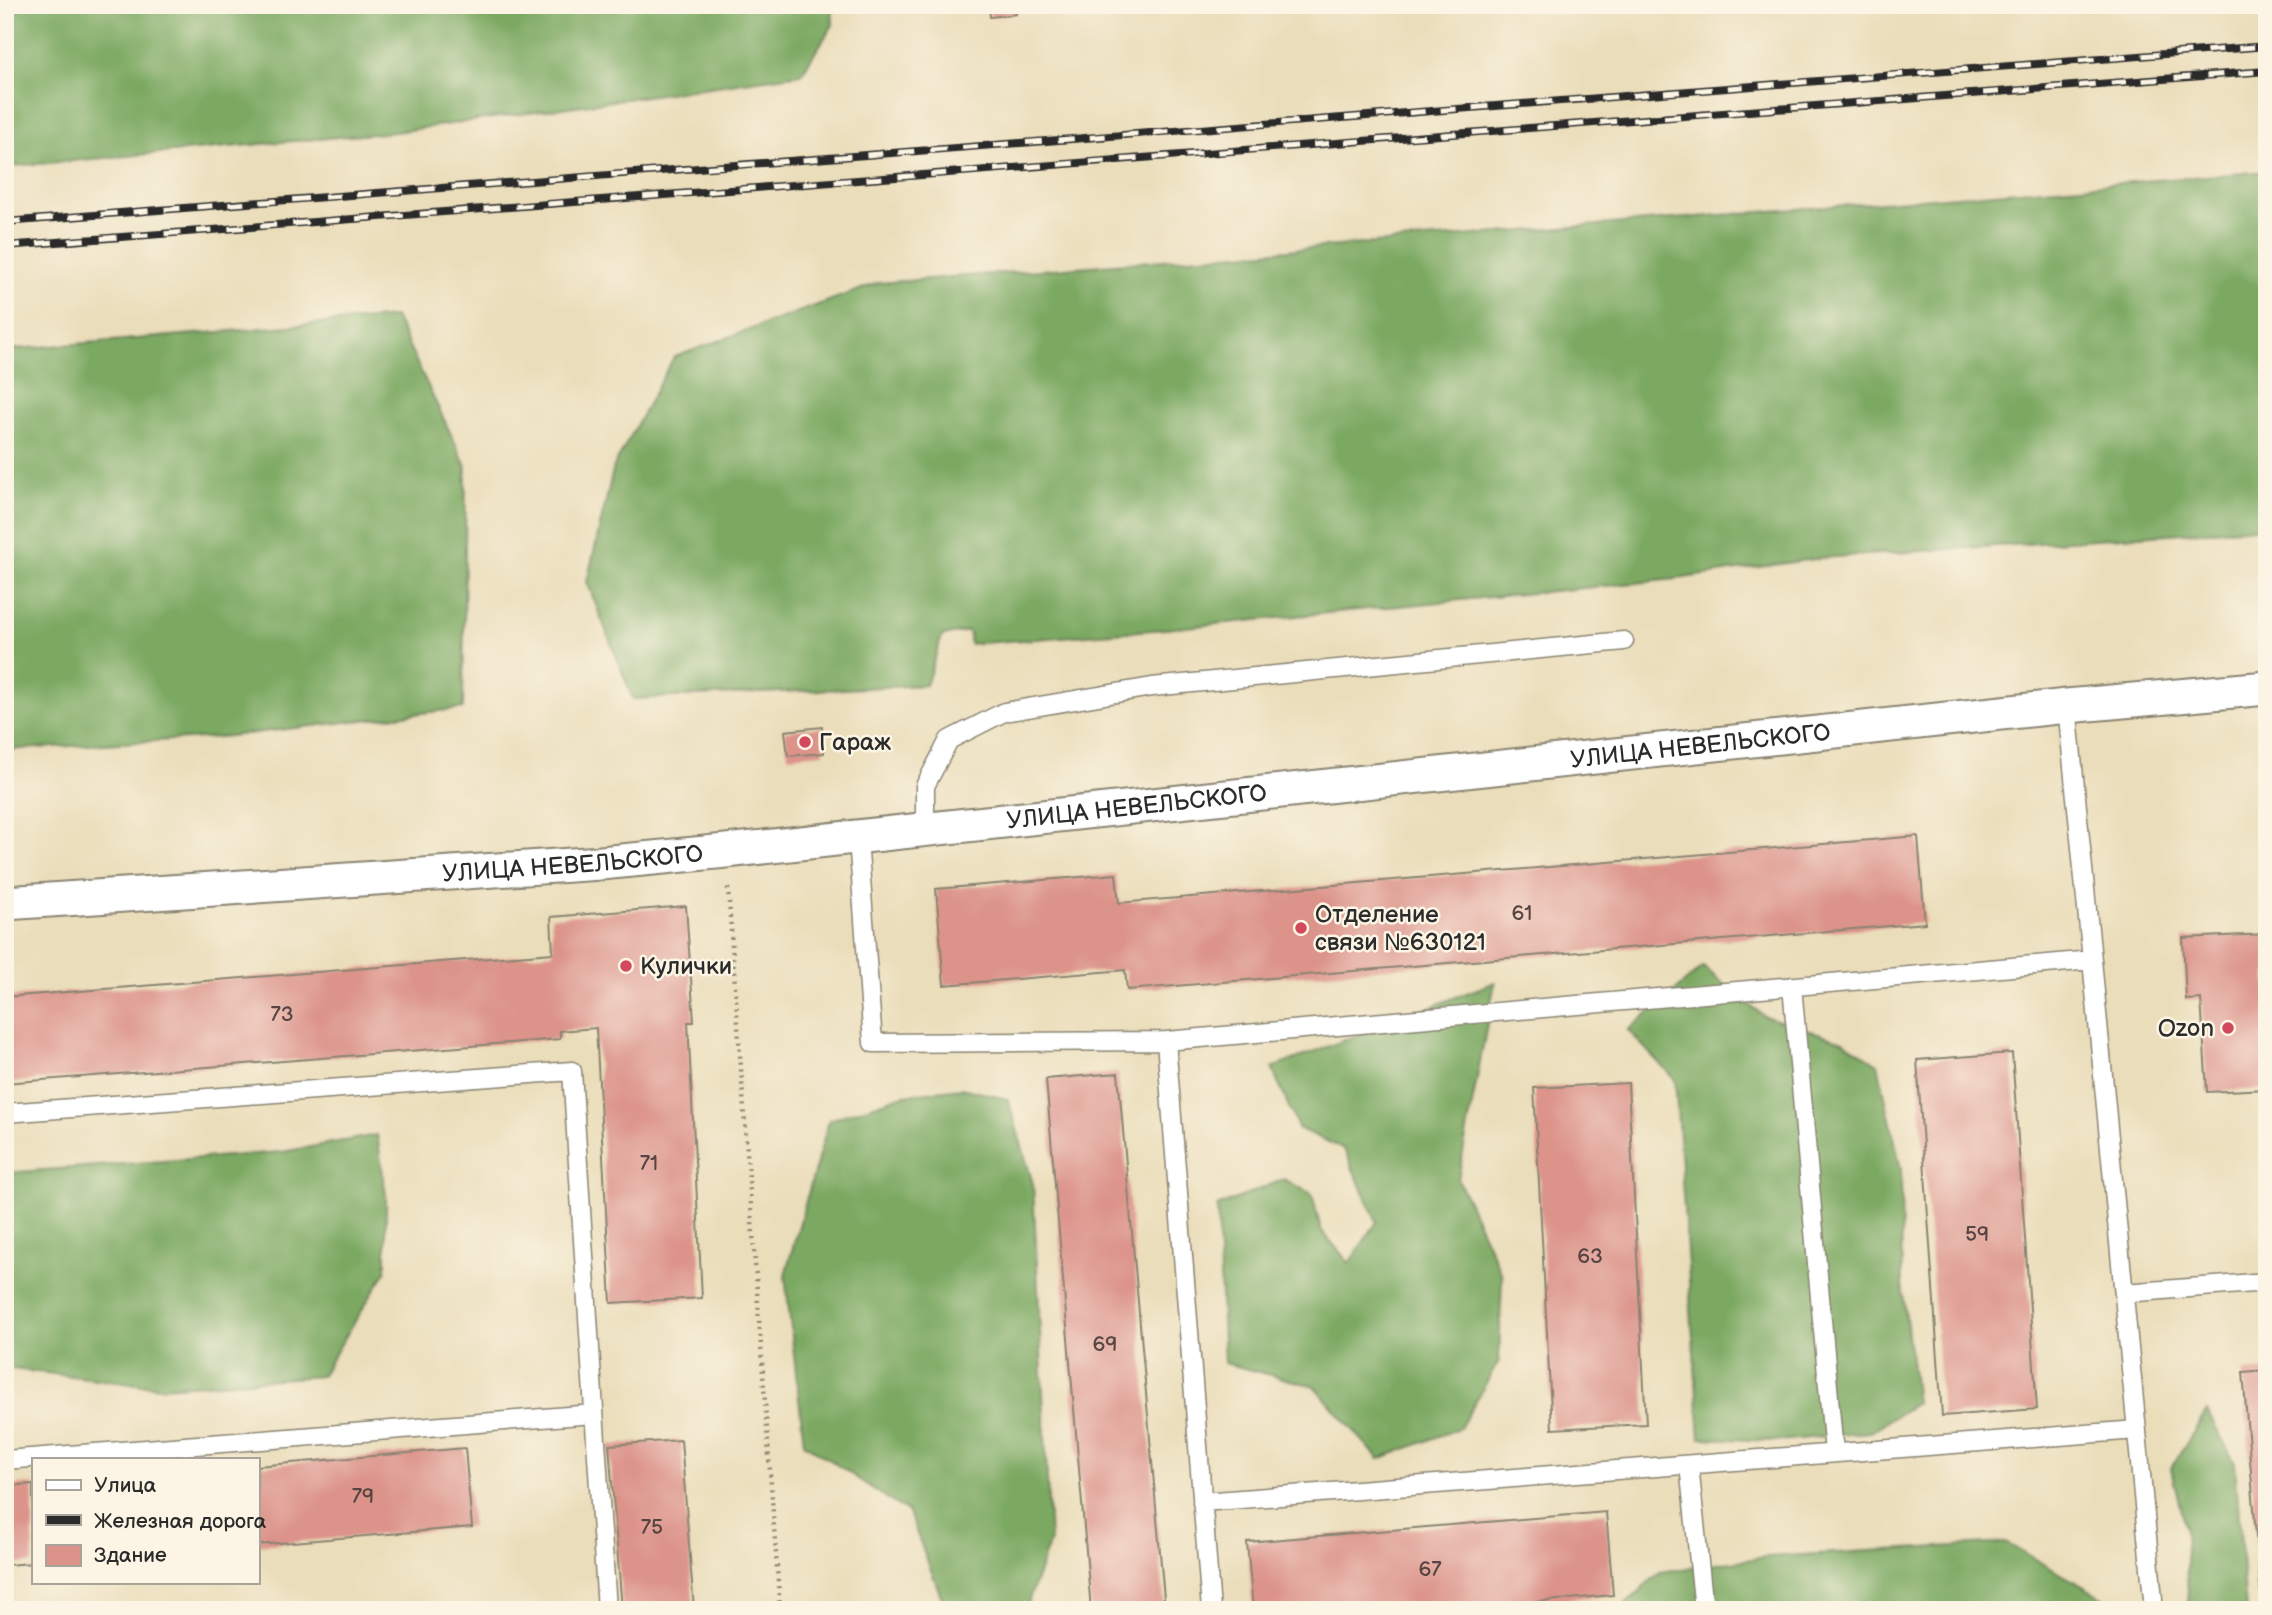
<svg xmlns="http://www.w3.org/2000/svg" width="2272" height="1615" font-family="'Balsamiq Sans',sans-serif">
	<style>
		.forest { fill: #7ba962; stroke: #536a46; stroke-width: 2 }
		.building { fill: #dc938a }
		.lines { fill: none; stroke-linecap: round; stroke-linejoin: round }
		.lane-casing { stroke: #8a8472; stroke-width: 21 }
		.street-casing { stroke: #8a8472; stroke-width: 37 }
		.path { stroke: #8a8472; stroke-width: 4.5; stroke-dasharray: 2 5; stroke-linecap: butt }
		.lane { stroke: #fff; stroke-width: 18 }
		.street { stroke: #fff; stroke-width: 33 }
		.rail-casing { stroke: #2b2b2b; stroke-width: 8 }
		.rail { stroke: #fcf5e5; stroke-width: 5; stroke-dasharray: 16; stroke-linecap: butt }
		.poi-dot { fill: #d1495b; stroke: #fcf5e5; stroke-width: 2.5 }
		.labels { text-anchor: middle; stroke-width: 5; stroke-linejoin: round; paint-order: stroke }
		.number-label { font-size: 21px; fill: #574543 }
		.poi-label { font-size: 24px; fill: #2b2b2b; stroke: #fcf5e5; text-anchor: start }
		.street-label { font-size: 24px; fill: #2b2b2b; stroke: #fcf5e5 }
	</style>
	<rect width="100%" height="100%" fill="#fcf5e5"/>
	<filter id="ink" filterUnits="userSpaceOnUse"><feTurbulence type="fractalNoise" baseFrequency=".0143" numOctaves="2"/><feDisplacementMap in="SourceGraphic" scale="14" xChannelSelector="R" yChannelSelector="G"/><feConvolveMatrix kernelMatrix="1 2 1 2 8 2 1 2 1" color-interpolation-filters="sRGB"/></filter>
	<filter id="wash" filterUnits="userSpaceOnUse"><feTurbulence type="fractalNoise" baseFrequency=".00686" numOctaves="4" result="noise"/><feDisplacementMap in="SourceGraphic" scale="28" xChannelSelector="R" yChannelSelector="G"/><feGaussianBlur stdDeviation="1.57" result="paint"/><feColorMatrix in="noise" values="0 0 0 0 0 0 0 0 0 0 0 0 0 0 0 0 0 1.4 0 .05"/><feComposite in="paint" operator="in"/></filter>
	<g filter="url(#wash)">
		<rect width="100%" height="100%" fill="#eaddba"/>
		<path class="forest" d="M5,5h827l1,20 -32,49 -406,58 -390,35z
			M2267,171v356l-446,31 -145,21 -511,50 -195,15 -1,-13 -27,5 -16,49 -293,14 -46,-117 27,-116 60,-109 204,-74z
			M395,317l71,149 -3,242 -242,29 -216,13v-400z
			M1703,967l61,49 79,25 35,23 23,105 1,114 14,120 -46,29 -93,9 -77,-3 -25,-358 -47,-50z
			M1495,982l-37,197 44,96 -3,86 -39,67 -81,31 -65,-73 -90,-23 -7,-156 67,-28 28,15 9,36 28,33 28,-41 -33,-73 -46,-21 -26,-60z
			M961,1088l47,11 25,85 17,357 -25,69 -79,-1 -37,-96 -105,-70 -19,-168 44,-155 75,-25z
			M377,1135l9,60v76l-65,105 -160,11 -156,-19v-195l277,-21z
			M2207,1411l28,52 11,147h-58l-3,-81 -14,-61z
			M2006,1543l105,59 6,8h-498l41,-38 107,-15z"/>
		<g id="blocks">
			<path class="building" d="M989,5h26l1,9 -26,3z
				M822,727l2,26 -36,3 -3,-25z
				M1918,836l7,87 -798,67 -2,-20 -181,15 -8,-96 180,-15 3,29z
				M686,906l8,116h-6l14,276 -91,5 -15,-275 -36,3v8l-555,44v-86l548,-44 -2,-36z
				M2267,934v155l-60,3 -6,-93 -15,1 -3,-62z
				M2012,1053l25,356 -95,7 -25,-356z
				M1118,1073l47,537h-74l-45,-531z
				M1628,1083l18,341 -94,5 -18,-341z
				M2267,1370v240h-5l-19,-238z
				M681,1440l13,170h-72l-13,-165z
				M465,1448l7,79 -215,18v-79z
				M33,1484v79l-28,2v-79z
				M1606,1512l7,83 -168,15h-192l-6,-68z"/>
		</g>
	</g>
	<g filter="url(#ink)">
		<use href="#blocks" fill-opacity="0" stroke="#8a8472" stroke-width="2"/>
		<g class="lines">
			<defs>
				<path id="lane" d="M925,831v-45l24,-46 55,-28 148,-25 472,-46
					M858,838l15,205 293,-2 45,569
					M2092,960l62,650
					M1792,986l42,467
					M1166,1041l926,-81 -25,-254
					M5,1113l567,-42 35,539
					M2124,1293l143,-11
					M5,1460l589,-46
					M1689,1465l15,145
					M1202,1502l935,-72"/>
				<g id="street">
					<path id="s1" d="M5,903l596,-40 125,-12 1341,-145 200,-18"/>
				</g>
			</defs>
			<use href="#lane" class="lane-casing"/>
			<use href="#street" class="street-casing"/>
			<path class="path" d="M728,888l52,722"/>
			<use href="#lane" class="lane"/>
			<use href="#street" class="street"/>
			<defs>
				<path id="rail" d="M5,222l2262,-176
					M5,246l2262,-175"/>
			</defs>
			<use href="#rail" class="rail-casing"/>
			<use href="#rail" class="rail"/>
		</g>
	</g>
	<g class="poi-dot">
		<circle cx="805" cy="742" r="7"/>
		<circle cx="1301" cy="928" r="7"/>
		<circle cx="626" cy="966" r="7"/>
		<circle cx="2228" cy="1028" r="7"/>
	</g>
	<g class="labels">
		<g class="number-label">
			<text x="1522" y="920">61</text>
			<text x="282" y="1021">73</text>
			<text x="649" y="1170">71</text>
			<text x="1977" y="1241">59</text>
			<text x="1590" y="1263">63</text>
			<text x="1105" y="1351">69</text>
			<text x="363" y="1503">79</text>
			<text x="652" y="1534">75</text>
			<text x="1430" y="1576">67</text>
		</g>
		<g class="poi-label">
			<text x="819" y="750">Гараж</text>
			<text x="1315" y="922">Отделение<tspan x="1315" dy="28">связи №630121</tspan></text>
			<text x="640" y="974">Кулички</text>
			<text x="2214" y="1036" text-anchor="end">Ozon</text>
		</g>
		<g class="street-label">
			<text dy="8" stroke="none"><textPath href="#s1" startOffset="1703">УЛИЦА НЕВЕЛЬСКОГО</textPath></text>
			<text dy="8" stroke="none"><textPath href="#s1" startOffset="1136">УЛИЦА НЕВЕЛЬСКОГО</textPath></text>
			<text dy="8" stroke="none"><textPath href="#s1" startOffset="569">УЛИЦА НЕВЕЛЬСКОГО</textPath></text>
		</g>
	</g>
	<rect width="2272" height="1615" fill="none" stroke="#fcf5e5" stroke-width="28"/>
	<rect x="32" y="1458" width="228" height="126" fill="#fcf5e5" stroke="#a8a49b" stroke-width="2"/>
	<rect x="46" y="1480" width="35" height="10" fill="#ffffff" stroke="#a8a49b" stroke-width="2"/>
	<text x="94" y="1492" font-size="21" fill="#2b2b2b">Улица</text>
	<rect x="46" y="1515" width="35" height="10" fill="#2b2b2b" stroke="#a8a49b" stroke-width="2"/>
	<text x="94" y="1528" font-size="21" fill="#2b2b2b">Железная дорога</text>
	<rect x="46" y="1545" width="35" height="21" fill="#dc938a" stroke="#a8a49b" stroke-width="2"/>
	<text x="94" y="1562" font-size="21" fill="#2b2b2b">Здание</text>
</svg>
